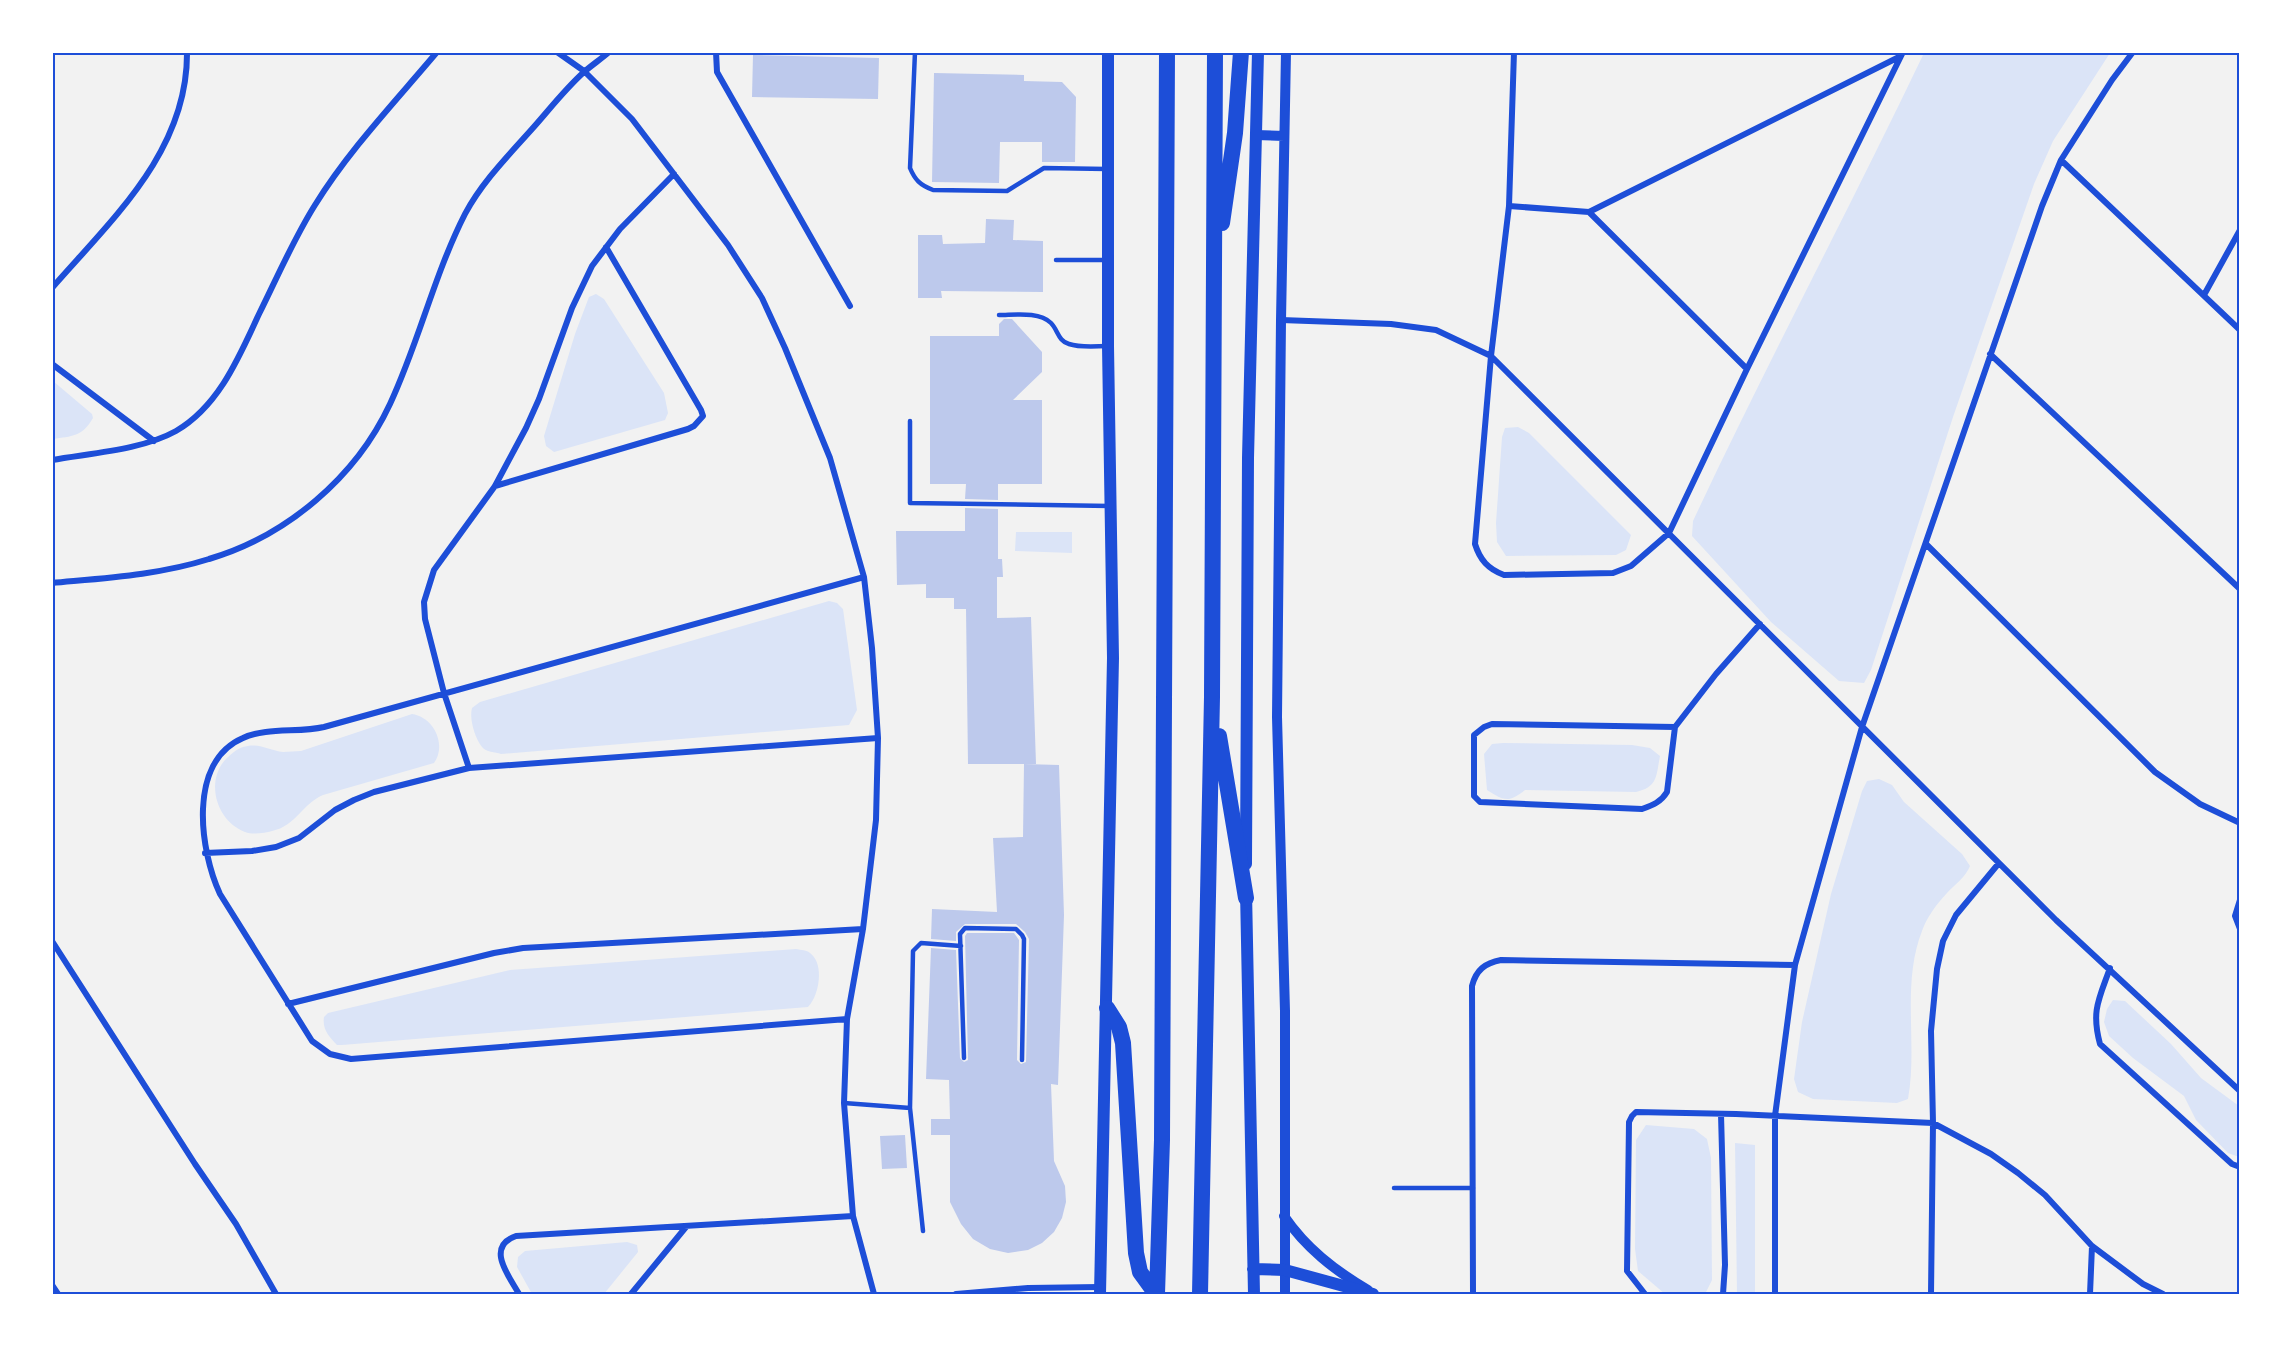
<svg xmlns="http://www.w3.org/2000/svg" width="2292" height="1347" font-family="'Archivo Narrow',sans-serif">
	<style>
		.green { fill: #dbe4f7 }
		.building { fill: #bdc9ec }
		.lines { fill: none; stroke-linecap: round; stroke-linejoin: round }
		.service { stroke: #1d4ed8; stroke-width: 4.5 }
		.minor { stroke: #1d4ed8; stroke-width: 6 }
		.tertiary { stroke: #1d4ed8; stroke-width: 10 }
		.secondary { stroke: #1d4ed8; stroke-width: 12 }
		.trunk { stroke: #1d4ed8; stroke-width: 16 }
		.neatline { fill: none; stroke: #1d4ed8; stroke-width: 2 }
	</style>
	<rect width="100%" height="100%" fill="#f2f2f2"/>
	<path class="green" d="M1924,53h186l-57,88 -19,43 -81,233 -82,253 -7,13 -25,-2 -68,-59 -79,-86 1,-15c74,-158 156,-311 231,-468z
		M596,294l8,5 60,94 4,20 -3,7 -111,32 -8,-6 -2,-10 31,-102 14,-37z
		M53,381l39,33 1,4c-11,19 -21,18 -40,21z
		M1518,427l11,6 102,102 -5,15 -10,5 -110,1 -9,-14 -1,-19 6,-86 3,-9z
		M1016,532h56v21l-57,-2z
		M829,601l8,2 6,6 14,101 -8,15 -348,29c-6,-2 -15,-2 -19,-7 -7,-9 -13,-28 -10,-39l8,-6z
		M412,714c22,3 35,31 22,49l-111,32c-21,9 -27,31 -51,36 -7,2 -19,4 -27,1 -28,-11 -40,-49 -20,-72 5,-5 11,-11 18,-13 14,-5 26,3 40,5 6,0 12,-1 18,-1z
		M1503,743l129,2 18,3 10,8c-4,20 -2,31 -24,36l-111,-2c-16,13 -21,11 -38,0l-3,-36 8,-10z
		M1879,779l13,6 12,17 58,52 8,12c-5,12 -15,18 -23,27 -11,12 -20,24 -25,38 -21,54 -4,113 -14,168l-11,4 -84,-4 -15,-7 -4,-13 8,-57 29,-128 31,-103 5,-10z
		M796,949c5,1 11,1 14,4 15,11 9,43 -2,54l-466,38h-5c-8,-8 -15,-16 -13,-28l4,-4 182,-43z
		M2113,1000l12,1 46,43 30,34 38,28v51l-11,-4 -32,-33 -12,-24 -51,-38 -24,-22 -5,-14 3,-13z
		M1646,1125l48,4 13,10 4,19 1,122 -7,14h-40l-27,-23 -3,-22 1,-109z
		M1735,1143l20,2v149h-18z
		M627,1242l10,3 1,7 -34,42h-72l-15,-27 1,-10 7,-6z"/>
	<path class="building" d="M753,55l126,3 -1,41 -126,-2z
		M934,73l90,2v6l38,1 14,15 -1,65h-33v-20h-42l-1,41 -67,-1z
		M986,219l28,1 -1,20 30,1v51l-102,-1 1,7h-24v-63h24l1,9 42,-1z
		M1004,319h8l30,33v20l-29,28h29v84h-44v16l-33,-1 1,-15h-36v-148h69v-12z
		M965,508l33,1v50h4l1,18h-6v41l34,-1 5,147h-68l-2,-155h-12v-11h-28v-14l-29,1 -1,-54h69z
		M1024,764l35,1 5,150 -6,170 -7,-1 3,77 11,25 1,16 -4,16 -8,14 -12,11 -14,7 -20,3 -18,-4 -17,-10 -12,-15 -11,-22v-67h-19v-16h19l-1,-39 -23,-1 5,-131 25,2 4,108 4,4 4,-2 -3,-124 2,-3h47l5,7 -2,120 4,4 5,-2 3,-123 -4,-7 -9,-8h-51l-9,8v9l-25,-2 1,-30 65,3 -4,-74 30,-1z
		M905,1135l2,33 -25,1 -2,-33z"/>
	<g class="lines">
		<path class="service" d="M915,52l-5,116c5,12 10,17 23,22l74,1 37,-23 63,1
			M1056,260h50
			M999,315c15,0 40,-4 52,8 7,7 7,18 18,21 12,4 27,2 39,2
			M910,421v82l200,3
			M964,1058l-4,-124 5,-6 51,1 6,6 2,4 -2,121
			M844,1103l66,5
			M1394,1188h79
			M923,1231l-13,-123 3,-157 8,-8 40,3"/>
		<path class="minor" d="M557,52l27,19 48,48 96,126 34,53 23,50 45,110 34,119 8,71 6,90 -2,82 -13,109 -16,90 -3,84 9,113 21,78
			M716,52l1,20 133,234
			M1514,52l-5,154 -18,150 -16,188c5,16 13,25 29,31l109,-2 18,-7 38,-33 78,-164 156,-317
			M2061,160l179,170
			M1509,206l80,6 312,-156
			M1589,212l158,157
			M52,288c60,-69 136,-137 135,-236
			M2204,295l36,-65
			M1281,320l110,4 45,6 55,26 565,564 184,171
			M1990,354l250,235
			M52,364l102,77
			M52,460c39,-7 90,-10 124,-29 43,-25 63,-74 83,-117 18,-36 34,-74 56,-109 34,-55 80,-103 122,-153
			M495,486l193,-57 6,-3 9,-10 -2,-6 -95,-163
			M1927,545l228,227 45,32 40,19
			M52,583c53,-5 107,-8 157,-24 78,-23 147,-82 181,-155 29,-62 44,-129 75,-190 17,-32 43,-58 67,-85 17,-19 33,-40 52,-57 8,-7 17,-13 25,-20
			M1675,727l-8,65c-6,10 -14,13 -25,17l-162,-7 -6,-6v-61l10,-8 8,-3 183,3 41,-53 44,-50
			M469,768l-25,-75 -19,-74 -1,-17 10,-32 61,-84 31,-58 13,-29 33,-91 20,-42 28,-37 54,-55
			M205,853l47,-2 24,-4 23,-9 36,-28 19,-10 20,-8 95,-24 409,-30
			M2240,900l-5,16 5,13
			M52,941l143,223 41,60 40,70
			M2110,968c-11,31 -19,43 -10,76l132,120 8,3
			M288,1004l206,-51 29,-5 340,-19
			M847,1019l-496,40 -21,-5 -18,-13 -92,-147c-20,-43 -33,-132 23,-156 24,-11 55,-5 81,-11l540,-150
			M1721,1114l4,151 -2,29
			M52,1285l6,9
			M519,1294c-10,-18 -34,-47 -3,-58l337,-20
			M631,1294l55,-67
			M956,1294l72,-6 72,-1
			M1473,1294l-1,-308c4,-16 13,-23 29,-26l294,5
			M1645,1294l-18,-23 2,-149 3,-6 4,-4 100,2 197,9 58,31 27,19 27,22 47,51 51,38 20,10
			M1775,1294v-178l20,-151 67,-238 180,-521 19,-46 51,-80 21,-28
			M1931,1294l2,-171 -2,-92 6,-62 6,-28 13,-26 43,-52
			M2090,1294l2,-48"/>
		<path class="tertiary" d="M1256,135l28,1
			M1284,1216c22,32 50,54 84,74
			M1285,1294v-283l-8,-294 4,-397 5,-268"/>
		<path class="secondary" d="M1246,864l2,-406 10,-406
			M1246,891l8,403
			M1253,1269l32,1 88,24
			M1100,1294l13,-636 -5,-312v-294"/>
		<path class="trunk" d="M1222,223l13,-90 6,-81
			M1219,736l27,162
			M1107,1008l12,19 4,16 13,210 4,19 16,22
			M1157,1294l5,-154 5,-1088
			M1200,1294l12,-597 3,-645"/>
	</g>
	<rect width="2292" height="1347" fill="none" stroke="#ffffff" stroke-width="108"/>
	<rect x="54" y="54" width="2184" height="1239" class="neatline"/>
</svg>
